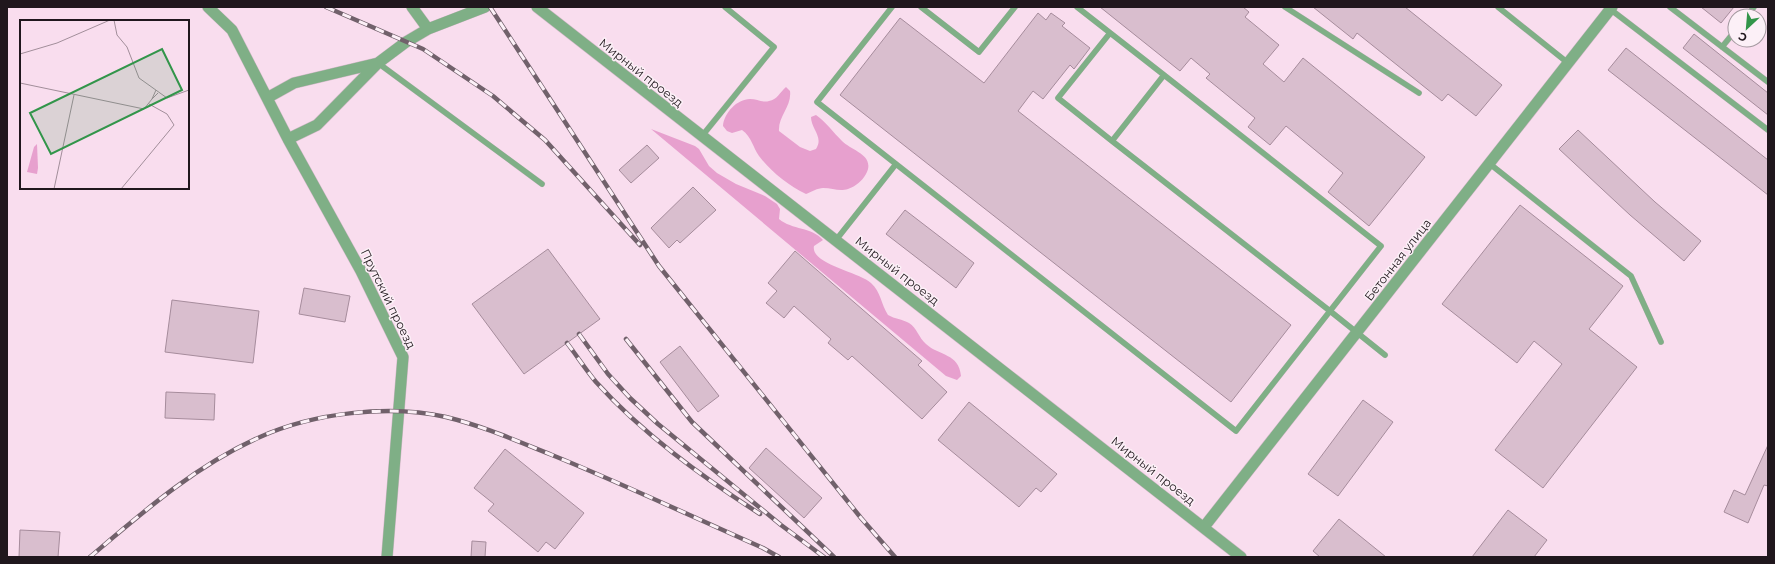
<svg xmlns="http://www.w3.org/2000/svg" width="1775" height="564" font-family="Montserrat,sans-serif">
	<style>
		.green { fill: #e7a0ce }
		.building { fill: #d9bece; stroke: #a68c9c }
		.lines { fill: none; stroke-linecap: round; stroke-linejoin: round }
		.service-casing { stroke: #d2b9c8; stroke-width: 6 }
		.minor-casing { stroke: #d2b9c8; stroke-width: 12 }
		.service { stroke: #7faf86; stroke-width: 5.5 }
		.minor { stroke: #7faf86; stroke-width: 11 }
		.rail-casing { stroke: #71616b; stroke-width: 4.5 }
		.rail { stroke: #fcf0f7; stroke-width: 3; stroke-dasharray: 9; stroke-linecap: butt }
		.labels { text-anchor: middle; stroke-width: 3; stroke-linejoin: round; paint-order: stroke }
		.street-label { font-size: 12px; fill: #20171d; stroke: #fcf0f7 }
		.inset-road { fill: none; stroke: #a28e9a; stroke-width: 1 }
		.view { fill: #32954a; fill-opacity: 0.15; stroke: #32954a; stroke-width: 2 }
		.inset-edge { fill: none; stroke: #20171d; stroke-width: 2 }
	</style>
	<rect width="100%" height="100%" fill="#f9ddee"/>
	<path class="green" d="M786,87l4,4c2,15 -12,25 -11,40l21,16 10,4 6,-2c8,-12 -5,-20 -5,-32l5,-2c10,7 17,17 26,26 10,10 34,14 24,33 -4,7 -10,12 -18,15 -9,3 -15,-1 -25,-1 -5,0 -12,4 -17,6 -17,-8 -36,-23 -47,-38 -6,-8 -7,-19 -17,-26l-10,3 -5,-2 -4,-5c1,-13 14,-27 27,-27 7,0 13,4 19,2 8,-1 11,-9 17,-14z
		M651,129l44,17 4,3 10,17 8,7 19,11 29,12 12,8 3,5 -1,10c13,11 33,8 44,21l-9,6c-4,18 45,26 57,37 10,9 10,21 17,32 7,4 14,4 21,8 8,5 10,15 17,21 13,12 33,9 35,32l-4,4 -11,-4z"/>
	<path class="building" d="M1100,7h143l6,5 -4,5 34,28 -16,19 21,18 19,-24 122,99 -56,69 -41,-34 15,-19 -57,-47 -16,19 -22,-18 7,-9 -49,-40 4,-4 -19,-16 -11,13z
		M1313,7h92l97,78 -26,31 -28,-22 -6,7 -85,-68 -4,6z
		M1701,7h33l-13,16z
		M1038,13l8,7 5,-7 14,10 -3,3 28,22 -16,21 -4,-4 -27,34 -10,-8 -15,20 273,214 -60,77 -391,-307 60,-77 84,65z
		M1694,34l74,59v22l-85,-67z
		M1626,48l142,112v35l-160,-125z
		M1578,130l77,72 46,39 -17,20 -54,-46 -71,-66z
		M647,145l12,13 -28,25 -12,-13z
		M693,187l23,23 -36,33 -3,-3 -8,8 -18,-20z
		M1520,205l103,81 -34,43 48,38 -94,121 -48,-38 67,-86 -28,-23 -17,22 -75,-59z
		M905,210l69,53 -18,25 -70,-54z
		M548,249l52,70 -76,55 -52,-70z
		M795,251l127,110 -4,4 29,27 -25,27 -70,-63 -4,4 -20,-17 3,-4 -37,-33 -10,12 -18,-15 11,-12 -9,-8z
		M304,288l46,8 -5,26 -46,-8z
		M172,300l87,11 -6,52 -88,-11z
		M680,346l39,50 -21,16 -38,-50z
		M166,392l49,2 -1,26 -49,-2z
		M1363,400l30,22 -55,74 -30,-22z
		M969,402l88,72 -16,18 -5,-4 -17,19 -81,-67z
		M1768,445v41l-4,-1 -16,38 -24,-11 10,-22 11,5z
		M766,448l56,50 -18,20 -55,-50z
		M505,449l79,64 -29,36 -9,-7 -8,10 -50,-41 6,-7 -20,-16z
		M1508,510l39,30 -13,17h-62z
		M1339,519l47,38h-66l-7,-6z
		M20,530l40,2 -2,25h-39z
		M472,541l14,1 -1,15h-14z"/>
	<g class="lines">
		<defs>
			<path id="service" d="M892,7l-75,95 419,329 94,-120 -218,-170 52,-66 -87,-68
				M921,7l58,45 36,-45
				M1285,7l134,86
				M1498,7l70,56
				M1670,7l98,75
				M1610,9l158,121
				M1747,16l7,-9
				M1110,33l-52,65 54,43
				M1722,47l13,-16
				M378,63l164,121
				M1164,75l217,171 -51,65 55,44
				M702,136l72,-89 -49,-40
				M1490,164l141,112 30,66
				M836,240l60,-76"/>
			<path id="minor" d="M208,7l24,23 56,109 73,132 42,86 -16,200
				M412,7l16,22
				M537,7l704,550
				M378,63l28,-21 22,-13 57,-22
				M267,98l27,-15 84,-20 -61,62 -29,14
				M1204,527l408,-520"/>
		</defs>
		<use href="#service" class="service-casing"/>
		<use href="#minor" class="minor-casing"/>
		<use href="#service" class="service"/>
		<use href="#minor" class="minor"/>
		<defs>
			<path id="rail" d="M326,7l97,42 70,47 52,44 95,105
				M490,7l169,259 202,252 34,39
				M579,334l29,40 22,24 28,26 123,101 43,32
				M626,339l66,83 142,135
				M567,343c10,13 19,27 29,39 47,52 105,94 164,132
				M90,557c53,-45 105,-91 170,-120 53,-24 129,-33 186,-20 37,9 71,24 106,38 71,29 141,62 211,93l16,9"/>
		</defs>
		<use href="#rail" class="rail-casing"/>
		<use href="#rail" class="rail"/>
	</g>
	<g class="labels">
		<g class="street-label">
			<text transform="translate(641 73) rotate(38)" y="4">Мирный проезд</text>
			<text transform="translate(1398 260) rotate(-52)" y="4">Бетонная улица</text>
			<text transform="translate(897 271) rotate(38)" y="4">Мирный проезд</text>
			<text transform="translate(388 299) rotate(64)" y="4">Прутский проезд</text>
			<text transform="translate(1153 471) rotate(38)" y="4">Мирный проезд</text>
		</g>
	</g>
	<g transform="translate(20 20)">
		<rect width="169" height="169" fill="#f9ddee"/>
		<path d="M17,124l1,24 -1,6 -10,-2 7,-25z" fill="#e7a0ce"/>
		<path class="inset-road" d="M94,0l3,15 10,12 12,31 28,20 22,-8M0,34l37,-11 53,-23M0,63l124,26 8,-10M136,70l-4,9 6,-6M34,169l20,-94M101,169l53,-64 -7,-11 -18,-10"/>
		<path class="view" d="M142,29l20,41 -131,64 -21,-41z"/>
		<rect width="169" height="169" class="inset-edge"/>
	</g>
	<rect width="1775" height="564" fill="none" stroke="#20171d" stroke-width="16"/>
	<g transform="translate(1747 28) rotate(206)"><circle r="19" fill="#fcf0f7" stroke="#a499a0"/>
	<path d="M0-3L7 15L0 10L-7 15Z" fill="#32954a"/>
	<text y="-6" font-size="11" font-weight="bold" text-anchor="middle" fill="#20171d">С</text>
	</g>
</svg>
